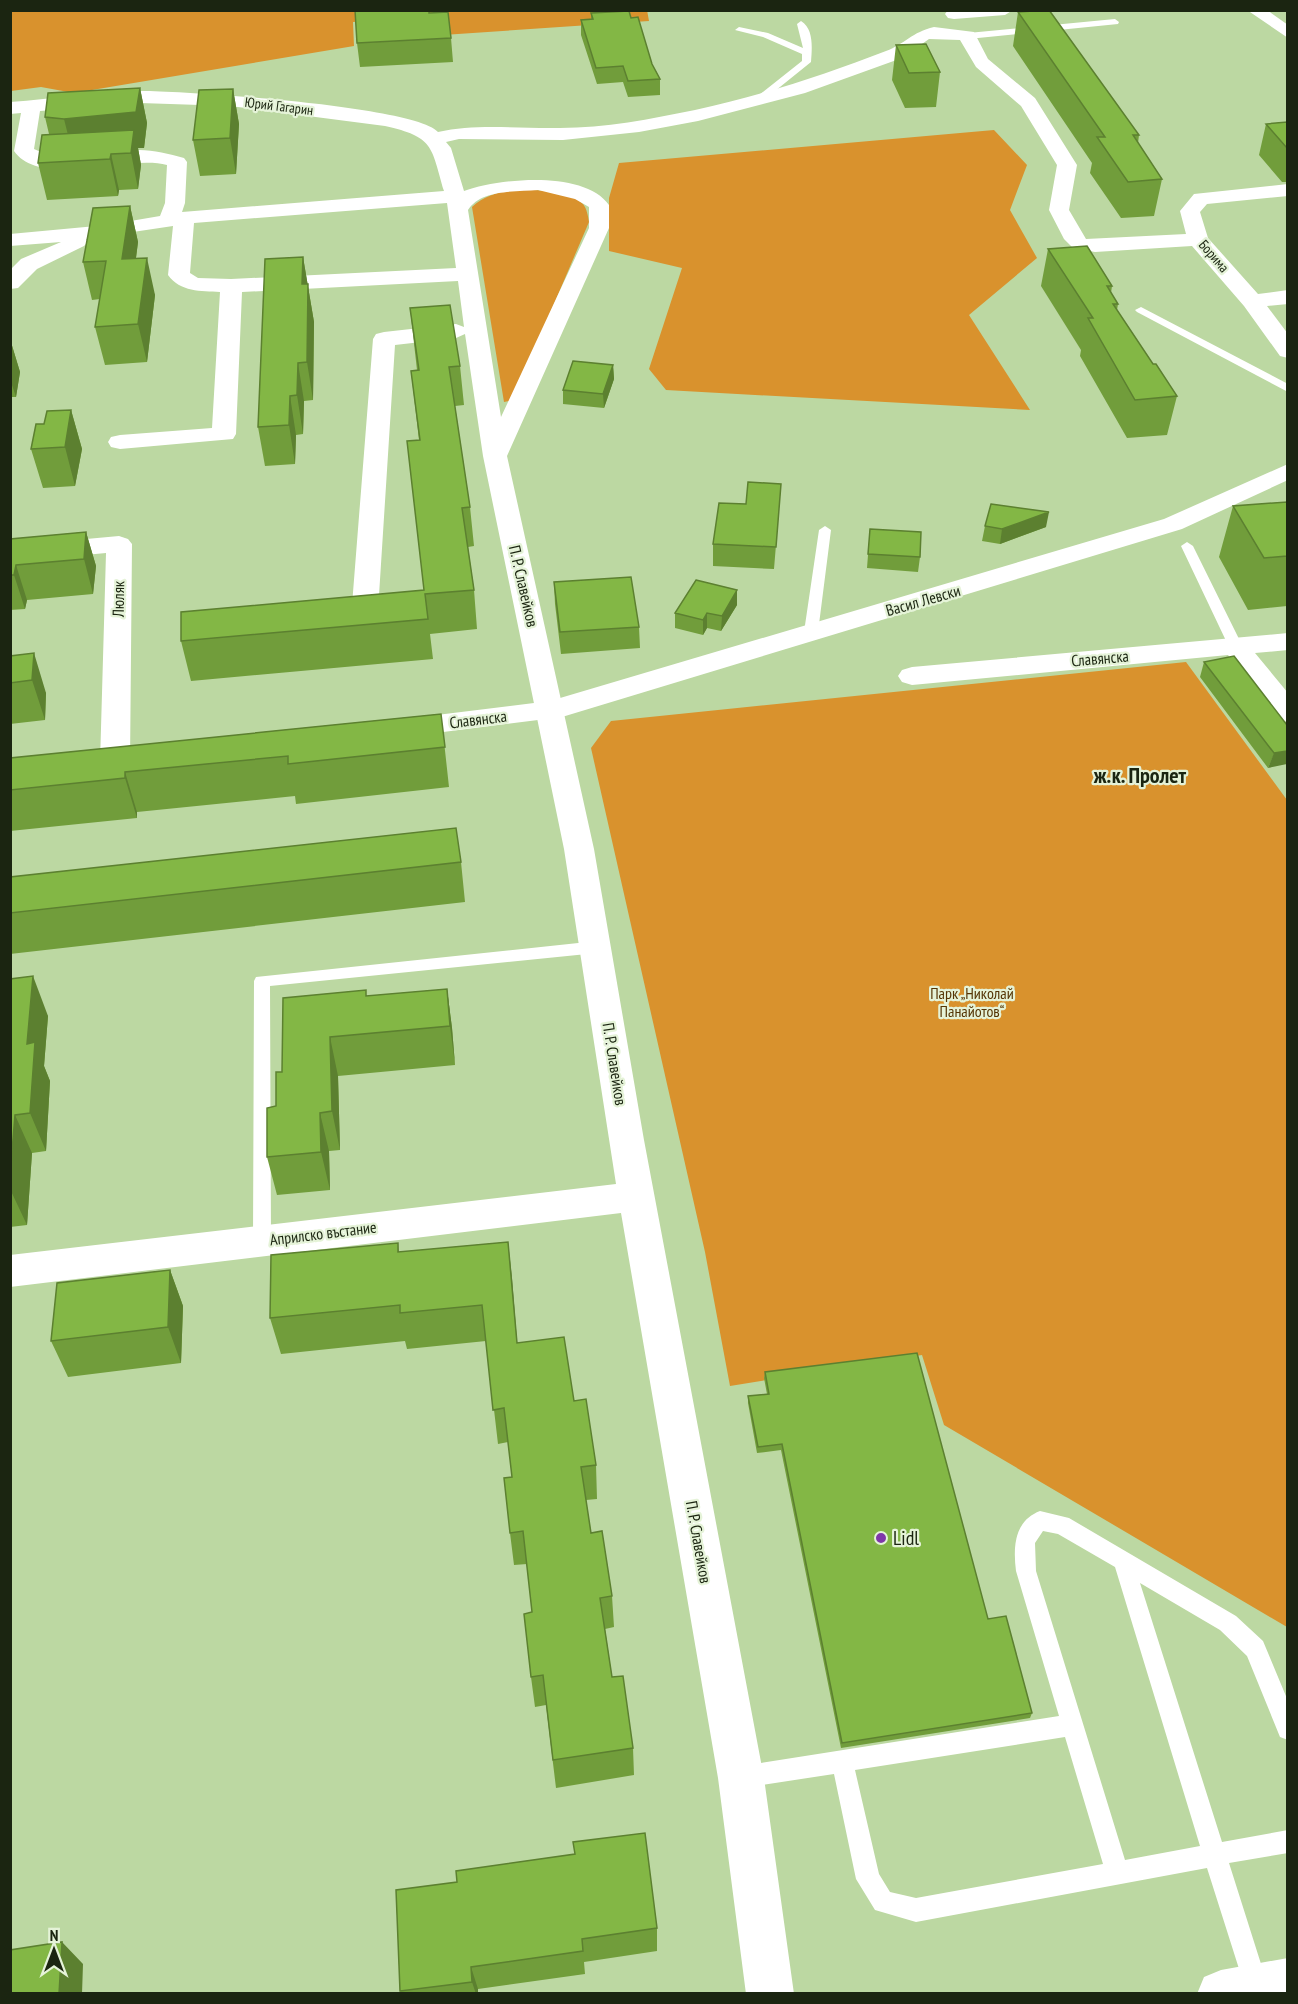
<svg xmlns="http://www.w3.org/2000/svg" width="1298" height="2004" font-family="'PT Sans Narrow',sans-serif">
	<style>
		.green { fill: #d9922d }
		.lines { fill: none; stroke-linecap: round; stroke-linejoin: round }
		.service { fill: #fff; fill-rule: evenodd }
		.minor { fill: #fff; fill-rule: evenodd }
		.tertiary { fill: #fff; fill-rule: evenodd }
		.wall { fill: #719d3b }
		.shaded-wall { fill: #5c8030 }
		.building { fill: #83b745; stroke: #5c8030; stroke-width: 1.5 }
		.poi-dot { fill: #7f37a9; stroke: #e5f3d8; stroke-width: 2 }
		.labels { text-anchor: middle; stroke-width: 4.5; stroke-linejoin: round; paint-order: stroke }
		.far-street-label { font-size: 14px; fill: #1b2511; stroke: #e5f3d8 }
		.street-label { font-size: 16px; fill: #1b2511; stroke: #e5f3d8 }
		.park-label { font-size: 16px; fill: #543404; stroke: #e5f3d8 }
		.near-poi-label { font-size: 20px; fill: #1b2511; stroke: #e5f3d8; text-anchor: start }
		.district-label { font-size: 22px; font-weight: bold; fill: #1b2511; stroke: #e5f3d8 }
	</style>
	<rect width="100%" height="100%" fill="#bcd8a2"/>
	<path class="green" d="M647,10l2,11 -206,14 -3,-17 -87,4 1,24 -280,47 -33,-6 -30,4 -1,-80z
		M994,130l33,35 -17,45 27,48 -68,57 61,95 -364,-20 -17,-21 33,-101 -73,-17v-53l10,-35z
		M519,189c16,1 52,2 64,15 4,5 5,12 6,18l-76,178 -9,2 -32,-195c14,-13 28,-15 47,-18z
		M1186,662l101,138v827l-343,-202 -22,-70 -192,31 -25,-134 -114,-504 20,-27z"/>
	<g class="lines">
		<path class="service" d="M1115,19l4,3 -1,2 -150,15 -4,-3 4,-3z
			M801,21c13,8 11,27 10,41l-51,41h-6v-4l48,-38v-7l-39,-17 -28,-7 4,-3 29,6 35,15 -6,-24z
			M1141,307l147,77v8l-151,-80 -2,-2z
			M825,526l6,4 -13,102 -7,4 -7,-4 15,-102z
			M1187,542l6,4 49,99 -2,3 -5,1 -7,-4 -47,-99z
			M597,941l8,6 -8,6 -327,33 1,255 -3,5 -6,3 -6,-3 -3,-5 1,-260 2,-4z
			M1040,1511l29,7 167,98 27,25 25,60v39l-8,-3 -33,-81 -27,-26 -80,-47 82,259 66,-12v23l-59,10 39,123 -3,8h-18l-40,-126 -291,54 -41,-12 -19,-31 -22,-105 -92,14 -8,-3 -3,-8 3,-8 8,-3 317,-50 -43,-145c-3,-24 -2,-50 24,-60zM1043,1531l15,3 57,33 85,279 -75,14 -89,-289 -1,-28zM1065,1737l38,127 -187,34 -26,-6 -11,-18 -24,-104z"/>
		<path class="minor" d="M948,10h65l-8,5 -51,4 -6,-1 -3,-4z
			M1247,10h20l21,15v13z
			M934,27l40,5 14,27 47,39 42,67 -8,45 17,29 100,-5 -6,-23 14,-17 94,-10v12l-81,8 -7,8 8,26 50,56 30,-4v14l-21,2 21,28v24l-8,-2 -36,-50 -52,-60 -97,6 -22,-4 -9,-9 -15,-29 8,-45 -36,-59 -45,-39 -16,-27 -31,-1 -27,19 -97,35 -107,28 -59,11 -76,8 -104,-1 -13,3 5,6 13,43c35,-13 121,-21 145,14v23l-102,228 87,393 50,291 120,638 30,216h-48l-28,-216 -97,-565 -611,74v-32l606,-71 -52,-335 -81,-393 -18,-122 -9,4 -61,7 -17,266 -4,6 -37,6 -10,-2 -3,-6 3,-6 25,-4 21,-266 3,-5 8,-2 72,-8 8,3 -6,-46 -216,11 -6,142 -3,5 -113,10 -9,-2 -3,-5 3,-5 9,-2 92,-7 8,-136c-19,-1 -40,0 -52,-17l5,-49 -87,13 2,3 -4,4 -47,23 -19,19 -8,1v-19l11,-11 40,-17 -51,4v-12l97,-9 53,-9 5,-13 2,-38c-39,-11 -127,24 -153,-14l7,-38 -11,1v-12c44,-3 89,-11 132,-11 44,0 273,15 296,41 39,-9 82,-3 122,-4 45,0 91,-9 135,-18 65,-14 129,-35 191,-59 19,-7 26,-19 48,-24zM140,103l90,3 155,20c49,11 46,20 59,65l-262,21 3,-9 2,-41 -3,-4c-15,-4 -30,-8 -45,-8 -36,1 -71,16 -105,-1l6,-38zM538,190l37,9 14,8v21l-88,189 -33,-207c13,-21 48,-18 70,-20zM447,203l9,65 -225,11 -33,-1 -8,-5 4,-50z
			M119,536l9,3 4,5 -2,219 -5,7 -10,3 -10,-3 -5,-7 6,-210 -96,9v-16z
			M1288,633v17l-33,3 33,40v29l-10,-2 -50,-65 -316,30 -10,-3 -4,-6 4,-6 10,-3z"/>
		<path class="tertiary" d="M1288,464v16l-106,49 -620,188 -166,21 -10,-2 -4,-7 4,-7 10,-2 154,-19 614,-182z
			M1288,1958v36h-91l7,-17 17,-7z"/>
	</g>
	<path class="wall" d="M1018,12l121,123 -1,8 24,36 -8,37 -33,2 -31,-45 2,-10 -79,-117z
		M591,13l40,5 21,46 8,15v16l-32,2 -5,-15 -26,2 -16,-49v-15l10,-1z
		M451,38l2,24 -93,5 -3,-24z
		M896,45l44,27 -4,35 -31,1 -13,-28z
		M140,88l7,35 -3,25h-6l3,17 -3,24 -19,1 -1,6 -71,4 -9,-37 11,-29 -4,-17z
		M233,89l6,35 -3,50 -36,2 -7,-36z
		M1287,122v60h-5l-23,-27 7,-31z
		M130,206l8,36 -2,16 19,37 -8,67 -42,3 -10,-38 5,-28 -8,1 -9,-38z
		M1048,249l64,37 -1,7 7,11 -1,6 36,54 24,32 -10,39 -40,3 -47,-82 1,-6 -40,-64z
		M303,257l11,65 -1,78 -9,1 -1,33 -7,1 -1,29 -30,2 -7,-39z
		M410,308l50,58 4,39 -9,1 15,101 4,39 -6,1 6,43 3,39 -47,5 3,25 -242,22 -10,-40 243,-51 -5,-150 -8,-69 6,-1z
		M10,339l10,33 -4,25h-6z
		M613,365l1,14 -10,29 -41,-4v-14z
		M71,410l11,39 -7,37 -32,2 -12,-39 13,-25z
		M781,484l-7,85 -61,-3v-22z
		M1287,502v104l-39,4 -29,-53 14,-51z
		M985,526l61,1 -46,17 -18,-3z
		M870,529l50,28 -2,15 -51,-4z
		M86,532l10,34 -3,28 -66,6 -2,9 -15,1v-71z
		M554,582l85,45 1,21 -79,6 -6,-50z
		M737,605l-16,26 -14,-3 -4,7 -28,-7v-15z
		M10,656l36,37 -1,27 -35,4z
		M1204,662l83,63 -19,43 -68,-91z
		M441,714l8,73 -153,17 -1,-8 -158,16v6l-127,13v-73z
		M461,862l4,40 -455,52v-77z
		M10,979l38,37 -4,50 6,15 -4,70 -14,2 -5,72 -17,2z
		M447,989l5,39 3,37 -117,11 2,74 -11,1 1,39 -53,5 -10,-38 15,-85 85,-76z
		M508,1242l9,101 57,58 22,64 1,34 -11,1 5,33 21,63 2,31 -9,2 7,48 21,71 1,27 -78,13 -10,-83 -11,2 -4,-30 1,-65 -5,-48 -13,1 -4,-32 2,-56 -4,-35 -10,2 -12,-103 -79,8 -2,-8 -124,13 -11,-36 128,-75 1,9z
		M170,1270l13,36 -2,57 -113,14 -17,-36z
		M765,1372l223,247 44,94 -2,5 -189,30 -60,-298 -24,3 -9,-50v-7l19,-2 -3,-16z
		M396,1890l261,38v23l-73,11 1,12 -107,15v5h-77l-1,-3z"/>
	<path class="shaded-wall" d="M140,88l7,35 -3,25h-6l3,17 -3,24 -7,-36 -58,2 -9,-36z
		M233,89l6,35 -3,50 -6,-36z
		M111,154l8,36 -1,6 -8,-37z
		M130,206l8,36 -7,54 -9,-37z
		M303,257l11,65 -1,78 -6,-38 -5,-78z
		M147,258l8,37 -8,67 -9,-38z
		M10,339l10,33 -4,25 -6,-18z
		M298,363l6,38 -1,33 -6,-39z
		M613,365l1,14 -10,29 -1,-14z
		M290,396l6,39 -1,29 -6,-39z
		M71,410l11,39 -7,37 -10,-39z
		M1049,512l-3,15 -46,17 2,-15z
		M86,532l10,34 -3,28 -9,-35z
		M16,565l11,35 -2,9 -11,-34z
		M737,590v15l-16,26 1,-15z
		M707,613v15l-4,7v-15z
		M34,653l12,40 -1,27 -13,-40z
		M1287,751v13l-19,4 6,-15z
		M125,772l12,40v6l-12,-40z
		M33,976l15,40 -4,50 6,15 -4,70 -16,-38 -3,-69z
		M447,989l5,39 3,37 -5,-39z
		M330,1037l8,39 2,74 -8,-39z
		M320,1113l9,38 1,39 -9,-38z
		M15,1115l17,38 -5,72 -17,-36v-13z
		M508,1242l4,36 8,101 -3,-36z
		M170,1270l13,36 -2,57 -13,-36z
		M62,1942l21,22 -1,30h-23z
		M471,1967l7,22v5h-2l-4,-12z"/>
	<path class="building" d="M355,10h74v3l19,-1 3,26 -94,5z
		M1049,10l90,125h-6l29,44 -34,3 -31,-45h8l-87,-125z
		M629,11l2,7 7,-1 14,47 8,15 -32,2 -5,-15 -27,2 -15,-48 12,-1 -2,-6z
		M926,44l14,28 -31,1 -13,-28z
		M140,88l-4,24 -72,7 -19,-2 3,-24z
		M233,89l-3,49 -37,2 6,-50z
		M1287,122v26l-21,-24z
		M134,130l-3,23 -20,1 -1,5 -72,4 4,-28z
		M130,206l-8,53 25,-1 -9,66 -43,3 11,-66 -23,1 10,-54z
		M1087,246l25,40h-5l11,18h-5l40,60h3l21,32 -42,4 -47,-82h5l-45,-69z
		M303,257l-1,27h6l-1,78 -9,1 -1,32 -7,1 -1,29 -31,2 7,-168z
		M450,305l10,61 -11,1 21,140 -8,1 12,82 -49,4 3,25 -247,22v-29l243,-22 -17,-149 13,-1 -9,-69 8,-1 -9,-62z
		M573,361l40,4 -10,29 -40,-4z
		M71,410l-6,37 -34,2 5,-25h8l3,-13z
		M748,482l33,2 -5,63 -63,-3 6,-41 27,1z
		M1287,502v54l-23,2 -31,-52z
		M991,504l58,8 -47,17 -17,-3z
		M870,529l51,3 -1,25 -52,-3z
		M86,532l-2,27 -68,6 -2,10h-4v-36z
		M631,577l8,50 -79,5 -6,-50z
		M696,580l41,10 -15,26 -15,-3 -4,7 -28,-7z
		M34,653l-2,27 -22,3v-27z
		M1234,656l53,69v26l-13,2 -70,-91z
		M441,714l4,33 -157,17v-8l-163,16v6l-115,12v-32z
		M456,828l5,34 -451,51v-36z
		M33,976l-6,68 8,-2 -5,71 -15,2 -5,61v-197z
		M447,989l3,37 -120,11 2,74 -12,2 1,39 -54,5v-49l9,-2v-34h6l1,-74 83,-8v6z
		M508,1242l9,101 47,-6 10,64 12,-2 10,66 -15,2 10,66 11,-2 10,65 -12,2 12,79 11,-1 10,72 -80,12 -10,-85 -12,2 -7,-63 8,-2 -9,-81 -13,2 -6,-55 8,-1 -8,-69 -11,2 -11,-105 -82,8v-8l-130,13 1,-63 127,-12v9z
		M170,1270l-2,57 -117,14 6,-58z
		M917,1353l71,266 18,-3 26,97 -190,30 -60,-299 -24,3 -10,-51 21,-2 -4,-22z
		M645,1833l12,95 -75,11 1,12 -112,16 1,15 -72,9 -4,-101 61,-8 -1,-11 119,-17 -2,-12z
		M62,1942l-3,52h-49v-44z"/>
	<circle class="poi-dot" cx="881" cy="1538" r="6"/>
	<g class="labels">
		<g class="far-street-label">
			<text transform="translate(279 106) rotate(7)" y="5">Юрий Гагарин</text>
			<text transform="translate(1214 256) rotate(49)" y="5">Борима</text>
		</g>
		<g class="street-label">
			<text transform="translate(524 586) rotate(77)" y="6">П. Р. Славейков</text>
			<text transform="translate(118 599) rotate(-89)" y="6">Люляк</text>
			<text transform="translate(923 600) rotate(-16)" y="6">Васил Левски</text>
			<text transform="translate(1100 658) rotate(-5)" y="6">Славянска</text>
			<text transform="translate(478 719) rotate(-7)" y="6">Славянска</text>
			<text transform="translate(615 1064) rotate(81)" y="6">П. Р. Славейков</text>
			<text transform="translate(323 1233) rotate(-7)" y="6">Априлско въстание</text>
			<text transform="translate(699 1542) rotate(80)" y="6">П. Р. Славейков</text>
		</g>
		<g class="park-label">
			<text x="972" y="999">Парк „Николай<tspan x="972" dy="18">Панайотов“</tspan></text>
		</g>
		<g class="near-poi-label">
			<text x="893" y="1545">Lidl</text>
		</g>
		<g class="district-label">
			<text x="1140" y="783">ж.к. Пролет</text>
		</g>
	</g>
	<rect width="1298" height="2004" fill="none" stroke="#1b2511" stroke-width="24"/>
	<g transform="translate(54 1950)" stroke="#e5f3d8" stroke-width="4.5" paint-order="stroke">
	<path d="M0-4.5L10 22L0 15L-10 22Z" fill="#1b2511"/>
	<text y="-9" font-size="16" font-weight="bold" text-anchor="middle" fill="#1b2511">N</text>
	</g>
</svg>
